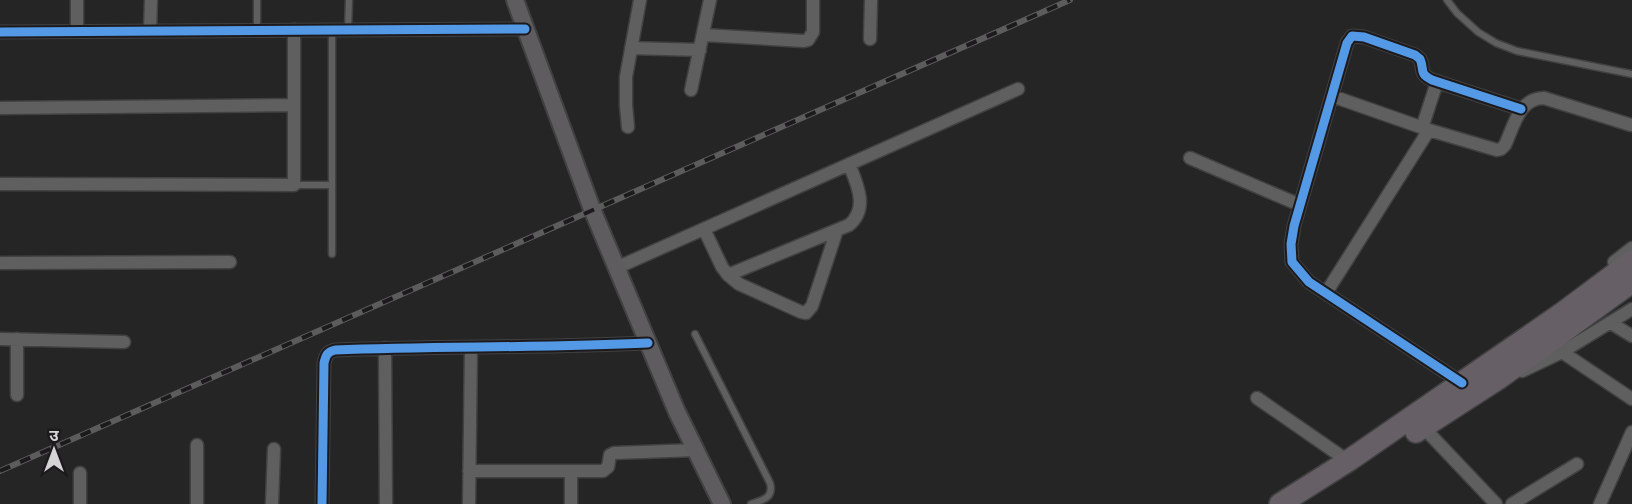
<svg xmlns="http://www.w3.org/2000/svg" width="1632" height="504" font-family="'Asap Condensed','Noto Sans Devanagari',sans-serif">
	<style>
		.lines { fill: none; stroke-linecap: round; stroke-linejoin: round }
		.lane-casing { stroke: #424142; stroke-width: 9 }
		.street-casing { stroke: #424142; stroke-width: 15 }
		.secondary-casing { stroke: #424142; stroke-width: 20 }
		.highway-casing { stroke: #424142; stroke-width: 24 }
		.lane { stroke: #5f5f5f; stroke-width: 6 }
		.street { stroke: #5f5f5f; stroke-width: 12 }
		.secondary { stroke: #5e5c5e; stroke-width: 16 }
		.highway { stroke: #665f66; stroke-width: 21 }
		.rail-casing { stroke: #5c5c5c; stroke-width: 6 }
		.rail { stroke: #1c1a1c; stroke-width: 4; stroke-dasharray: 11; stroke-linecap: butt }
		.cycleway-casing { stroke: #1c1a1c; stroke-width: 13 }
		.cycleway { stroke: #5399e6; stroke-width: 9 }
	</style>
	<rect width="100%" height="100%" fill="#252525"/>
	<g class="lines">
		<defs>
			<path id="lane" d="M1447,0l10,13 21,19 18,11 21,8 115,23
				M257,30v-30
				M332,30v224
				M348,30l1,-30
				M294,185h38
				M695,334l75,149c4,15 -7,17 -19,21"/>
			<path id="street" d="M77,31v-31
				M150,31l1,-31
				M0,32l525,-3
				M704,35l100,6 4,-1 5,-8v-32
				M870,39l1,-39
				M631,48l69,2
				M691,90l19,-90
				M1332,96l97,34 68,20 4,-1 4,-4c9,-19 14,-47 39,-47l87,27
				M0,108l294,-3
				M628,127l-2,-22v-28l14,-77
				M1422,128l15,-46
				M1190,158l110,47
				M0,184l294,1v-155
				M704,229l18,38 6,8 121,-50c20,-17 8,-41 0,-61
				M1614,262l18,-14
				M0,263l230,-1
				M616,268l402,-179
				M728,275l11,9 62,28 5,1 6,-7 25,-76
				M1326,293l103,-163
				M1611,323l21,13
				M0,339l124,3
				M17,339v56
				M385,348l1,156
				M1562,352l70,47
				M1522,371l40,-19 70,-43
				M1462,383l-153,-101 -17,-20 -1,-18 3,-18 53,-183 5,-7 12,1 51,18 5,4c5,11 -2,14 12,21l89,29
				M1257,398l91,63
				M1423,427l73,77
				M469,471h134l5,-4 2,-12 4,-2 82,-3
				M80,504v-31
				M197,504v-59
				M272,504l2,-55
				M322,504l2,-141c2,-8 3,-11 11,-13 104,-4 209,-2 313,-7
				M469,504l2,-157
				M571,504v-32
				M1512,504l65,-40
				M1600,504l32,-72"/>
			<path id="secondary" d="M515,0l77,209 85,203 45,92"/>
			<path id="highway" d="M1416,432l82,-53 134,-97
				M1280,504l68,-43 213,-147 71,-53"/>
		</defs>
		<use href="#lane" class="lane-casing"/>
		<use href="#street" class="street-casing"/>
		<use href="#secondary" class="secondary-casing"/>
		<use href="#highway" class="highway-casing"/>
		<use href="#lane" class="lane"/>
		<use href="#street" class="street"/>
		<use href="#secondary" class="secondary"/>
		<use href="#highway" class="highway"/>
		<defs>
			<path id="rail" d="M0,471l1070,-471"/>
		</defs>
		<use href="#rail" class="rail-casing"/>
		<use href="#rail" class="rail"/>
		<defs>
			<path id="cycleway" d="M0,32l525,-3
				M1462,383l-153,-101 -17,-20 -1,-18 3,-18 53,-183 5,-7 12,1 51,18 5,4c5,11 -2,14 12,21l89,29
				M322,504l2,-141c2,-8 3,-11 11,-13 104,-4 209,-2 313,-7"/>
		</defs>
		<use href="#cycleway" class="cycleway-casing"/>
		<use href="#cycleway" class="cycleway"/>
	</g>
	<g transform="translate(54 450)" stroke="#1c1a1c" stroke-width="4.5" paint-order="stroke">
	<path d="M0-4.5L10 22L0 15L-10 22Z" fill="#d5d4d5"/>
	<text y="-9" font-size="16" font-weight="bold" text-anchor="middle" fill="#d5d4d5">उ</text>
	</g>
</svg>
